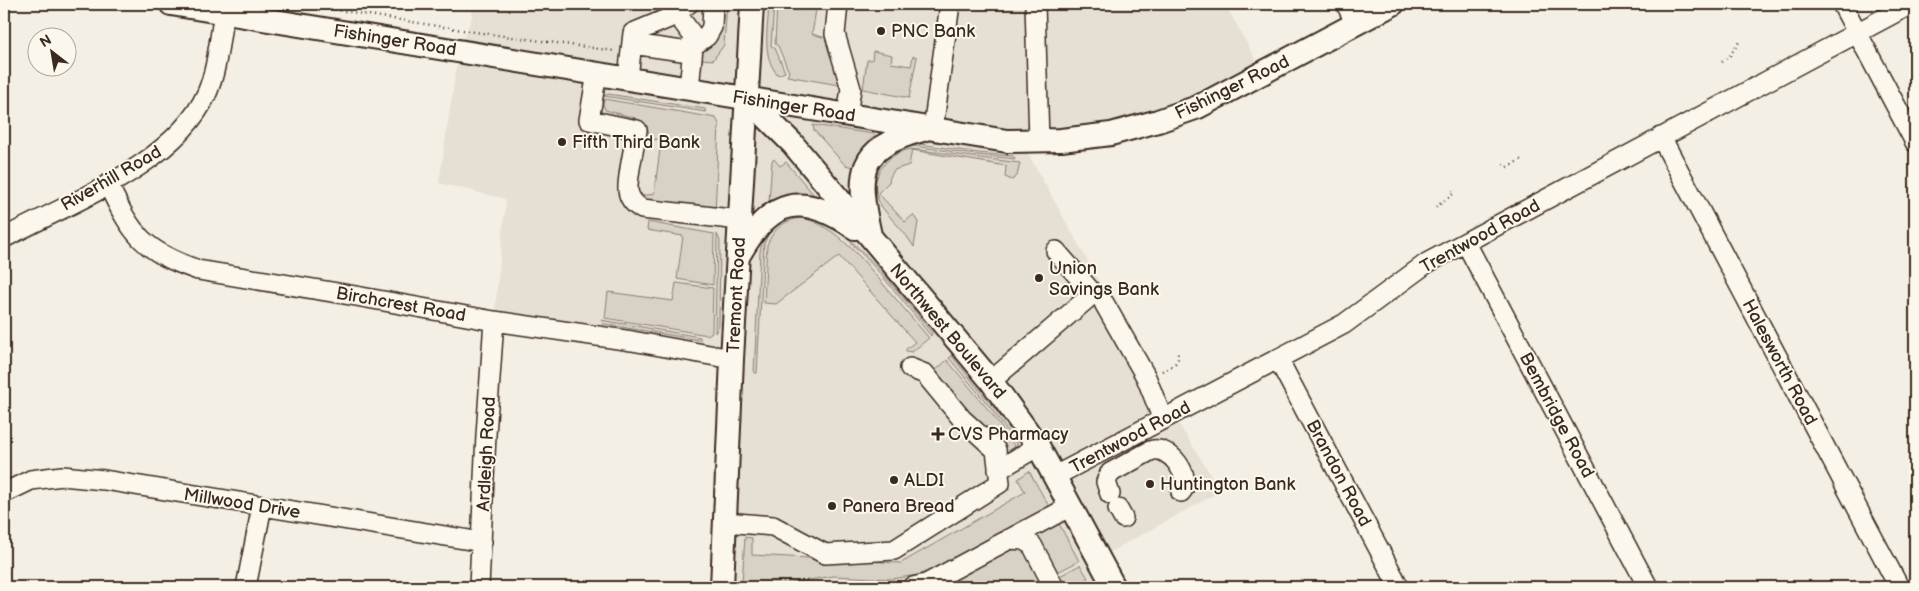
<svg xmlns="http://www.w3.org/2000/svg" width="1919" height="591" font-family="'Balsamiq Sans',sans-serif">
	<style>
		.built { fill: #e5dfd4 }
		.green { fill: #d8d1c6; stroke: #8a7e72 }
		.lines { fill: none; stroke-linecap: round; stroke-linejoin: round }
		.minor-casing { stroke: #3b2a1e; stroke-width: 22 }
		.major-casing { stroke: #3b2a1e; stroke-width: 26 }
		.path { stroke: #3b2a1e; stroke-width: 2.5; stroke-dasharray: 1 4; stroke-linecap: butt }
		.minor { stroke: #fbf7ec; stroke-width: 19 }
		.major { stroke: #fbf7ec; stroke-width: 22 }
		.poi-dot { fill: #3b2a1e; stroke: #fbf7ec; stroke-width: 2 }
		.labels { text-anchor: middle; stroke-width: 4; stroke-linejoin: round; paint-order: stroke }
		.poi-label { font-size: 18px; fill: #3b2a1e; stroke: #fbf7ec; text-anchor: start }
		.street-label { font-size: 18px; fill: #3b2a1e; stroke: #fbf7ec }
	</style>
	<rect width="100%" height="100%" fill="#f3efe4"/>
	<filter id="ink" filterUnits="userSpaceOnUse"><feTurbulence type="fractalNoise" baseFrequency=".02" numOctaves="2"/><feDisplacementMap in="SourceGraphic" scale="10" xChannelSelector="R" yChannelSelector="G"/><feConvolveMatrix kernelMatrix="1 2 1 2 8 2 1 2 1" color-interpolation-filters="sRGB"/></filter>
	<g filter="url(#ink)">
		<path class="built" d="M472,4h753l38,69 -65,34 -177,34 152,274 48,76 -122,67 15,29h-392l10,-228 -238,-38 12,-122 -67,-16 20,-133 13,-32z"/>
		<path class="green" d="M719,4h8l-3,41 -11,15 -11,-1 1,-12z
			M769,4h5l-3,42 4,2 10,24 -7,3c-17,-18 -10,-48 -9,-71z
			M777,4h40l-5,30 14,4c1,17 13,30 13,47l-52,-9 2,-4 -11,-26 -3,-2z
			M873,51l19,4 -1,8 20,3 2,-10 4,1 -8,41 -46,-9 4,-29h5z
			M608,94l97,15 1,3 -102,-16z
			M604,99l112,19 3,6 -4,90 -69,-9 -7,-10 2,-2 1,3 12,-2 7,-52 -2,-3 -8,1 -4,-13 -4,-4 -8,-5 -30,-8 -2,-6z
			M813,125l61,9 3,4 -19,30 -13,-3 -31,-35z
			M914,143l64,10 35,3 3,3 -40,-4 -62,-9c-22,1 -36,13 -41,35l-4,-2c8,-22 22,-34 45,-36z
			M912,149l108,14 -3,13 -5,4 -7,-3 1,-11 -94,-16 -3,15 -15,5 -4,7 -1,5 -11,11 27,29 8,-7 5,7 -4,25c-10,-17 -22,-26 -32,-40 -18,-26 4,-55 30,-58z
			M774,159l6,7 6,-4 28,33 -2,3 -39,7 -4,-4 3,-40z
			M802,212c42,5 102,88 130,121l-1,3c-25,-30 -82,-108 -117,-119 -13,-4 -26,-1 -36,6l-2,-2 12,-7z
			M802,218c24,5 42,23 59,40l68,80 -17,14 -6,-1v-2l9,-7 -76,-86 -63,48 -12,-1 3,-58c7,-17 17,-25 35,-27z
			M648,222l66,12 -1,51 -36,-6 6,-43 -36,-6z
			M775,226l-7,9 -4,9 -7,129h-3l6,-121c2,-12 4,-22 15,-26z
			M717,234l3,7 -1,84 -4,8z
			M676,283l37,5 -1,44 -4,3 -103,-17 3,-26 65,9z
			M601,320l99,17v3l-97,-16z
			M952,356l43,53 22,30v6l-27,-38 -41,-49z
			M947,360l45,54 23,33 -12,8 -21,-31 -17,-10 -32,-41z
			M1029,471l22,39 -121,63 -38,6 -58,-3 -50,8 -42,-2 3,-45 7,1v17l149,8 124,-71 -7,-13z
			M1057,520l22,41 -25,13 -31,-37z
			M1019,542l28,36 -16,9h-91z
			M1080,565l8,13 -16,9h-13l-3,-9z"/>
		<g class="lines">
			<defs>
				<path id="minor" d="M838,4l-3,30 16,55 -4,26
					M1035,4l4,137
					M1346,4l10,20
					M1842,4l73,138
					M676,13l18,24 -5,52
					M632,44l50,7 11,-5 14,-10 5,-9 1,-23
					M597,73l-8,47 48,10c-2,15 -10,46 -9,60 1,9 7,15 14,19l98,11
					M628,78l5,-45 36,-15 19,-14
					M933,129l17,-125
					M1661,137l238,450
					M108,184c24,51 35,67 90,86l158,26 138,25 138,20 100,18
					M4,238c65,-35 172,-74 203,-145 12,-28 12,-60 19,-89
					M1466,243l182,344
					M1104,303l42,74 17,43
					M1278,359l121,228
					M991,381l96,-82 3,-5 -1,-5 -33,-38
					M998,470l40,-24
					M1055,476l289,-152 83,-61 484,-259
					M4,493l27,-13 31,-4 42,4 378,62
					M1110,494l-4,-12 4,-9 40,-22c19,-8 44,27 31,41
					M1118,509l5,9
					M725,522l48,4 52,28 69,-4 106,-67 -4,-33 -34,-31 -37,-45 -15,-6
					M1009,539l14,1 9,5 22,42
					M246,587l16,-81
					M479,587l7,-152 8,-114
					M913,587l13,-3 145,-78"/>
				<path id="major" d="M171,4l836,137 54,-1 50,-6 47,-13 40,-14 195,-103
					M748,99l44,44 199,238 47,65 76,141
					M870,235c-14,-62 -14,-87 53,-105
					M739,255c32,-57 62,-63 116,-27
					M722,587l10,-228 20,-355"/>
			</defs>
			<use href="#minor" class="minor-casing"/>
			<use href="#major" class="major-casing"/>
			<path class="path" d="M300,4l175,28 140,19
				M1722,62l7,-5 10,-15
				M1503,164l4,3 17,-9
				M1436,207l17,-13v-4
				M1162,371c8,-4 20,-8 15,-19"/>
			<use href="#minor" class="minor"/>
			<use href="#major" class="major"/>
		</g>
	</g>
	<g class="poi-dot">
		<circle cx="881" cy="31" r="5"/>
		<circle cx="562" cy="142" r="5"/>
		<circle cx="1039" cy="278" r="5"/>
		<path d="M935.5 426.5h5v5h5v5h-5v5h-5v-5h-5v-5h5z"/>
		<circle cx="894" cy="480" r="5"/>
		<circle cx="1150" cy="484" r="5"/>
		<circle cx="832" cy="506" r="5"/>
	</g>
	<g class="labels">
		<g class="poi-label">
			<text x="891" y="37">PNC Bank</text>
			<text x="572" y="148">Fifth Third Bank</text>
			<text x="1049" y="274">Union<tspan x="1049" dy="21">Savings Bank</tspan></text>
			<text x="948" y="440">CVS Pharmacy</text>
			<text x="904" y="486">ALDI</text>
			<text x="1160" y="490">Huntington Bank</text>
			<text x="842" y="512">Panera Bread</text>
		</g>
		<g class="street-label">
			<text transform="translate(395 40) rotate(9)" y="6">Fishinger Road</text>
			<text transform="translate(1232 87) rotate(-26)" y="6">Fishinger Road</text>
			<text transform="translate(794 106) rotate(9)" y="6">Fishinger Road</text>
			<text transform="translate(111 178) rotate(-30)" y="6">Riverhill Road</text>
			<text transform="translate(1480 236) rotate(-29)" y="6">Trentwood Road</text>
			<text transform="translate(736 295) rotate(-87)" y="6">Tremont Road</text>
			<text transform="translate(401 304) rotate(10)" y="6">Birchcrest Road</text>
			<text transform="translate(948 331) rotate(50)" y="6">Northwest Boulevard</text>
			<text transform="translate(1780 362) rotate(62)" y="6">Halesworth Road</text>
			<text transform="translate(1557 415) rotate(62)" y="6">Bembridge Road</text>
			<text transform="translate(1130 437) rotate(-28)" y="6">Trentwood Road</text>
			<text transform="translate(486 454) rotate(-87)" y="6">Ardleigh Road</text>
			<text transform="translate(1339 473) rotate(62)" y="6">Brandon Road</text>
			<text transform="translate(242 503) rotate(9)" y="6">Millwood Drive</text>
		</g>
	</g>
	<rect width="1919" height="591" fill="none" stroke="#fbf7ec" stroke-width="20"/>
	<rect x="10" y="10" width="1899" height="571" fill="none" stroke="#3b2a1e" stroke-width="2" filter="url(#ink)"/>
	<g transform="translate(52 52) rotate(329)"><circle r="24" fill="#fbf7ec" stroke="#aea59a"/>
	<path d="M0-4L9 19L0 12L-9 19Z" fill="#3b2a1e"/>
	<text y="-8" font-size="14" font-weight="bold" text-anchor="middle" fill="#3b2a1e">N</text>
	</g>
</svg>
